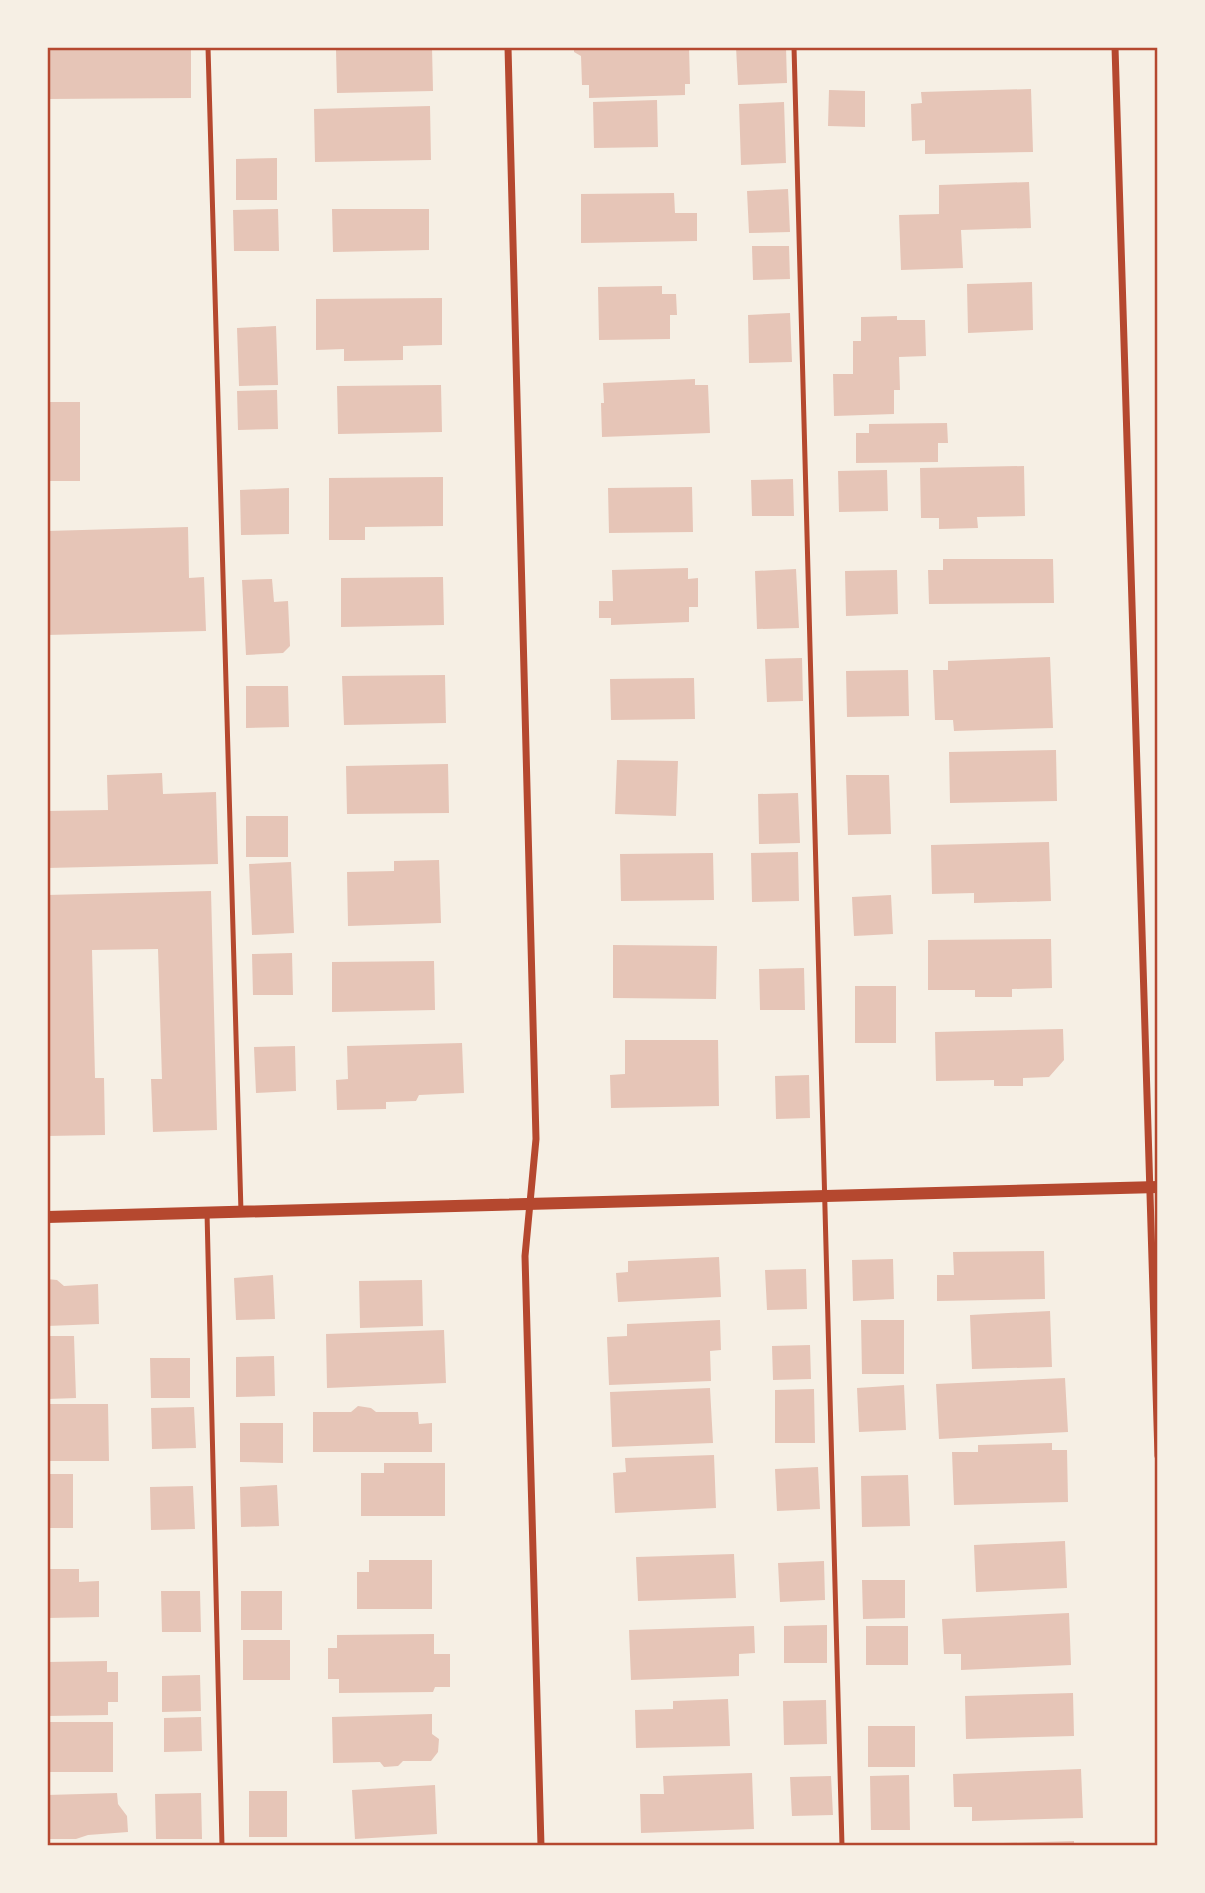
<svg xmlns="http://www.w3.org/2000/svg" width="1205" height="1893" font-family="'IBM Plex Serif',serif">
	<style>
		.building { fill: #e6c5b7 }
		.lines { fill: none; stroke-linecap: round; stroke-linejoin: round }
		.service { stroke: #b5482f; stroke-width: 5 }
		.minor { stroke: #b5482f; stroke-width: 7 }
		.tertiary { stroke: #b5482f; stroke-width: 12 }
		.neatline { fill: none; stroke: #b5482f; stroke-width: 2.5 }
	</style>
	<rect width="100%" height="100%" fill="#f6efe4"/>
	<path class="building" d="M47,47h144v51l-144,1z
		M347,47h85l1,44 -96,2 -1,-43h11z
		M574,47h115l1,37h-5v11l-96,3v-13h-7l-1,-29 -7,-4z
		M736,47h50l1,36 -49,2z
		M1031,89l2,63 -108,2v-14l-13,1 -1,-37 11,-1 -1,-11z
		M829,90l36,1v36l-37,-1z
		M657,100l1,47 -64,1 -1,-46z
		M784,102l2,61 -45,2 -2,-61z
		M430,106l1,54 -116,2 -1,-53z
		M277,158v42h-41v-41z
		M1029,182l2,46 -70,2 2,38 -62,2 -2,-55 40,-1v-29z
		M788,189l2,43 -41,1 -2,-42z
		M674,193l1,20h22v28l-116,2v-49z
		M278,209l1,42h-45l-1,-41z
		M332,209h97v41l-96,2z
		M752,246h37l1,33 -37,1z
		M1032,282l1,48 -65,3 -1,-49z
		M662,286v8h14l1,21h-7v24l-71,1 -1,-53z
		M442,298v47l-39,1v14l-59,1v-12l-28,1v-51z
		M790,313l2,49 -43,1 -1,-48z
		M897,316v4h28l1,36 -27,1 1,33h-6v24l-60,2 -1,-42h20v-33h8v-24z
		M276,326l2,59 -39,1 -2,-58z
		M695,379v6h13l2,48 -108,4 -1,-34h3l-1,-20z
		M441,385l1,47 -104,2 -1,-48z
		M277,390l1,39 -40,1 -1,-39z
		M47,402h33v79h-33z
		M947,423l1,20h-10v19l-82,1v-30h13v-9z
		M1024,466l1,50 -48,1 1,11 -39,1v-11h-18l-1,-50z
		M887,470l1,41 -49,1 -1,-41z
		M443,477v49l-78,1v13h-36v-62z
		M793,479l1,37h-42l-1,-36z
		M692,487l1,45 -84,1 -1,-45z
		M289,488v46l-48,1 -1,-45z
		M188,527l1,51 15,-1 2,54 -159,4v-104z
		M943,559h110l1,44 -125,1 -1,-34h15z
		M688,568v11l10,-1v29h-9v15l-78,3v-7h-12v-17h14l-1,-31z
		M796,569l3,59 -42,1 -2,-58z
		M897,570l1,44 -52,2 -1,-45z
		M443,577l1,48 -103,2v-49z
		M272,579l2,23 14,-1 2,45 -7,7 -37,2 -4,-75z
		M1050,657l3,71 -99,3 -1,-11h-18l-2,-50h15v-9z
		M802,658l1,43 -36,1 -2,-43z
		M908,670l1,46 -62,1 -1,-46z
		M445,675l1,48 -102,2 -2,-49z
		M694,678l1,41 -84,1 -1,-41z
		M246,686h42l1,41 -43,1z
		M1056,750l1,51 -107,2 -1,-51z
		M617,760l61,1 -2,55 -61,-2z
		M448,764l1,49 -102,1 -1,-48z
		M162,773l1,21 53,-2 2,72 -171,4v-57l61,-1 -1,-35z
		M846,775h43l2,59 -43,1z
		M798,793l2,50 -41,1 -1,-50z
		M246,816h42v41h-42z
		M1049,842l2,59 -77,2v-10l-42,1 -1,-49z
		M798,852l1,49 -47,1 -1,-49z
		M713,853l1,47 -93,1 -1,-47z
		M439,860l2,63 -93,3 -1,-54 47,-1v-10z
		M291,862l3,71 -42,2 -3,-71z
		M211,891l6,239 -64,2 -2,-53h11l-4,-130 -66,1 3,128h9l1,57 -58,1v-241z
		M891,895l2,39 -39,2 -2,-39z
		M1051,939l1,49 -40,1v8h-37v-7h-47v-50z
		M613,945l104,1 -1,53 -103,-1z
		M292,953l1,42h-40l-1,-41z
		M434,961l1,49 -103,2v-50z
		M804,968l1,42h-45l-1,-41z
		M855,986h41v57h-41z
		M1063,1029l1,31 -15,17 -26,1v8h-29v-6l-58,1 -1,-49z
		M625,1040h93l1,66 -108,2 -1,-33 15,-1z
		M462,1043l2,50 -45,2 -3,6 -30,1v7l-49,1 -1,-30 12,-1 -1,-33z
		M295,1046l1,45 -40,2 -2,-46z
		M809,1075l1,43 -34,1 -1,-43z
		M1044,1251l1,48 -108,2v-26h17l-1,-23z
		M719,1257l2,40 -103,5 -2,-29 12,-1v-11z
		M893,1259l1,40 -41,2 -1,-41z
		M806,1269l1,40 -40,1 -2,-40z
		M273,1275l2,44 -39,1 -2,-42z
		M47,1279l10,1 7,6 34,-2 1,40 -52,2z
		M422,1280l1,46 -63,2 -1,-47z
		M1050,1311l2,56 -80,2 -2,-54z
		M720,1320l1,30 -11,1 1,30 -102,4 -2,-48 20,-1v-12z
		M861,1320h43v54h-42z
		M444,1330l2,53 -119,5 -1,-54z
		M47,1336h27l2,62 -29,1z
		M810,1345l1,34 -38,1 -1,-34z
		M274,1356l1,40 -39,1v-40z
		M150,1358h40v40h-39z
		M1065,1378l3,54 -129,7 -3,-55z
		M904,1385l2,45 -47,2 -2,-44z
		M710,1388l3,55 -101,4 -2,-55z
		M814,1389l1,54h-40v-53z
		M47,1404h61l1,57h-62z
		M358,1406l13,2 5,4h42l1,12 13,-1v29h-119v-40h38z
		M194,1407l2,41 -44,1 -1,-41z
		M240,1423h43v40l-43,-1z
		M1052,1443v7h15l1,52 -114,3 -2,-53h26v-7z
		M714,1455l2,53 -101,5 -2,-40 13,-1 -1,-14z
		M384,1463h61v53h-84v-43h23z
		M818,1467l2,42 -43,2 -2,-42z
		M47,1474h26v54h-26z
		M908,1475l2,51 -48,1 -1,-51z
		M277,1485l2,41 -38,1 -1,-40z
		M193,1486l2,43 -44,1 -1,-43z
		M1065,1541l2,47 -91,4 -2,-47z
		M734,1554l2,44 -98,3 -2,-44z
		M369,1560h63v49h-75v-37h12z
		M824,1561l1,39 -45,2 -2,-39z
		M47,1569h32v13l20,-1v36l-52,1z
		M862,1580h43v38l-42,1z
		M161,1591h39l1,41h-39z
		M241,1591h41v39h-41z
		M1069,1613l2,52 -110,5v-16h-17l-2,-35z
		M827,1625v38h-43v-37z
		M754,1626l1,27 -16,1v22l-108,4 -2,-50z
		M866,1626h42v39h-42z
		M434,1634v20h16v33h-15l-2,5 -94,1v-14h-11v-31h9v-13z
		M243,1640h47v40h-47z
		M107,1661v11h11v30h-10v13l-61,1v-54z
		M200,1675l1,36 -39,1v-36z
		M1073,1693l1,43 -108,3 -1,-43z
		M728,1699l2,47 -94,2 -1,-38 38,-1v-8z
		M826,1700l1,44 -43,1 -1,-44z
		M432,1714v20l7,5 -1,13 -7,9h-28l-5,5 -14,1 -4,-5 -47,1 -1,-46z
		M201,1717l1,34 -38,1v-34z
		M47,1722h66v50h-66z
		M868,1726h47v41h-47z
		M1081,1769l2,49 -111,3v-14h-18l-1,-33z
		M752,1773l2,56 -113,4 -1,-39h24l-1,-18z
		M909,1775l1,55h-39l-1,-54z
		M831,1776l2,39 -41,1 -2,-39z
		M435,1785l2,49 -82,5 -3,-49z
		M249,1791h38v46h-38z
		M117,1793l1,11 9,12 1,16 -40,3 -12,4h-29v-44z
		M201,1793l1,46h-46l-1,-45z
		M1074,1841v5h-71v-3z"/>
	<g class="lines">
		<path class="service" d="M208,47l33,1165
			M794,47l48,1799
			M207,1212l15,634"/>
		<path class="minor" d="M508,47l28,1092 -11,117 16,590
			M1115,47l43,1409"/>
		<path class="tertiary" d="M47,1217l1111,-30"/>
	</g>
	<rect width="1205" height="1893" fill="none" stroke="#f6efe4" stroke-width="98"/>
	<rect x="49" y="49" width="1107" height="1795" class="neatline"/>
</svg>
